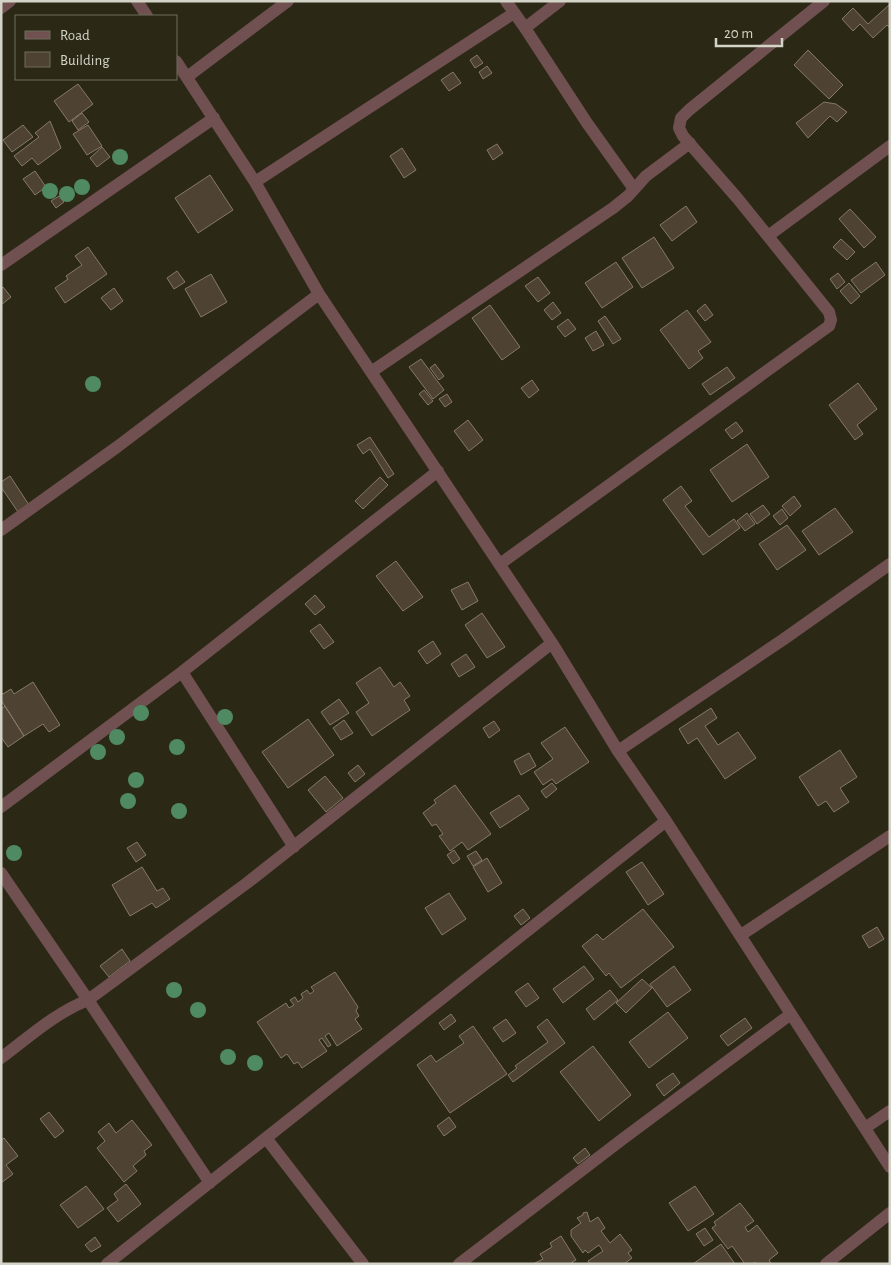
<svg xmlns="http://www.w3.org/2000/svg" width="891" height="1265" font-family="'Alegreya Sans',sans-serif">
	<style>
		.building { fill: #4e4232; stroke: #877967 }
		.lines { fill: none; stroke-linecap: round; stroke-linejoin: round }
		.street { stroke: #715051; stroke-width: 12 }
		.tree { fill: #4f8a63 }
	</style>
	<rect width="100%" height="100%" fill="#2b2816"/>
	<path class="building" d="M890,4v24l-3,-3 -14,13 -13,-14 -7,7 -11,-12 11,-11 15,16z
		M808,50l35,35 -14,14 -35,-34z
		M477,55l6,8 -8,5 -5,-8z
		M487,66l5,7 -9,6 -4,-7z
		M453,72l8,11 -12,8 -8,-11z
		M78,84l15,20 -24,18 -15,-21z
		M824,102l12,2 11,8 -10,10 -7,-6 -22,22 -12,-15z
		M82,113l7,9 -11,8 -6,-9z
		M50,121l11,27 -23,17 -6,-7 -10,8 -8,-10 25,-19 -4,-4z
		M23,125l10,12 -21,15 -9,-12z
		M88,125l14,21 -15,9 -14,-21z
		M497,144l6,9 -10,7 -6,-10z
		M102,147l8,10 -13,10 -7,-9z
		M402,148l14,22 -12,8 -14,-22z
		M35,171l11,16 -11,8 -12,-16z
		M210,175l23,35 -35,23 -23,-35z
		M59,196l5,6 -8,6 -5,-7z
		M686,206l11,16 -25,19 -12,-16z
		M850,209l26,28 -12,11 -25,-29z
		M654,237l20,31 -32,20 -20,-30z
		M841,239l14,13 -8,8 -14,-13z
		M88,247l19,27 -42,29 -10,-15 13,-9 -2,-3 16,-11 -7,-9z
		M616,262l17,25 -31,21 -17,-25z
		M876,262l9,13 -24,18 -10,-13z
		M177,271l8,11 -11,7 -7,-11z
		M838,273l7,9 -8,7 -7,-10z
		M211,274l16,28 -26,15 -16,-28z
		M538,277l12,16 -12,9 -13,-16z
		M849,283l11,13 -9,8 -11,-13z
		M3,287l8,10 -10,8v-17z
		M114,288l9,13 -12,9 -10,-12z
		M553,302l8,11 -9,7 -8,-10z
		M705,304l8,11 -8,6 -8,-10z
		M490,305l30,42 -18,13 -30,-42z
		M687,310l24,32 -13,9 5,7 -14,11 -29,-39z
		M605,316l16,23 -8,5 -15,-23z
		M568,319l8,10 -11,8 -8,-10z
		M596,331l8,14 -11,6 -8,-13z
		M421,359l23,31 -11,9 -24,-32z
		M435,364l9,12 -5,4 -9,-12z
		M727,367l8,11 -25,17 -8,-11z
		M532,380l7,10 -10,8 -8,-10z
		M858,383l19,26 -20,16 6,9 -8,6 -26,-35z
		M424,390l9,11 -5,4 -9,-11z
		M447,394l5,8 -7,5 -6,-8z
		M468,420l15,20 -14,11 -15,-20z
		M736,422l7,9 -11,8 -7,-9z
		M370,437l24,37 -6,4 -18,-29 -7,5 -6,-9z
		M747,444l22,33 -37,25 -22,-32z
		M10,476l19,29 -11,7 -17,-25v-5z
		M380,477l8,8 -25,24 -8,-8z
		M681,486l11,15 -7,5 24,31 25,-18 6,9 -37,27 -40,-55z
		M794,496l7,10 -11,10 -8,-10z
		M763,505l7,9 -13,10 -7,-10z
		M835,508l18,24 -34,23 -17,-24z
		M782,509l6,9 -8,7 -7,-9z
		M747,513l8,11 -10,7 -8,-10z
		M787,525l19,25 -29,20 -18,-26z
		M396,561l27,36 -20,14 -27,-35z
		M468,582l10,19 -16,9 -11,-20z
		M315,595l10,12 -10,8 -10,-11z
		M482,613l23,34 -18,11 -22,-33z
		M320,624l14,18 -10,7 -14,-18z
		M433,641l8,13 -14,10 -9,-13z
		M466,654l9,13 -16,10 -8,-13z
		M380,667l14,20 6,-5 10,14 -6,4 6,10 -38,26 -16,-24 13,-9 -13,-20z
		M33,682l27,43 -11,7 -6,-8 -19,12 -23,-36v-8l2,2 8,-5 3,5z
		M339,699l10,14 -19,12 -9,-13z
		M5,706l19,30 -16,11 -7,-10v-28z
		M711,708l6,10 -12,8 13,19 20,-13 18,26 -31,21 -28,-41 -9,6 -9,-15z
		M308,719l26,36 -46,33 -26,-36z
		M344,720l9,13 -12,7 -8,-12z
		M494,721l6,9 -11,8 -6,-10z
		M565,727l24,35 -33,22 -4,-5 -9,6 -9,-13 19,-13 -12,-16z
		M840,750l17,27 -17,11 9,14 -15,10 -8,-11 -8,5 -19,-29z
		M529,753l7,13 -15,9 -7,-14z
		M358,765l7,9 -10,8 -7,-9z
		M325,776l18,22 -17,14 -18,-22z
		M552,783l5,6 -11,9 -5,-7z
		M455,785l36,49 -23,16 -6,-8 -12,9 -11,-15 4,-2 -7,-10 -4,2 -9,-13 13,-10 -2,-3z
		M519,795l10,14 -29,19 -10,-15z
		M137,842l9,13 -10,7 -9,-14z
		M454,850l6,9 -7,5 -6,-9z
		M476,851l6,9 -9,6 -6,-10z
		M487,858l15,25 -14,9 -15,-25z
		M642,862l22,32 -16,11 -22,-33z
		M142,867l15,24 6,-3 7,11 -14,9 -4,-5 -22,13 -18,-31z
		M449,893l17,26 -24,16 -17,-27z
		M523,909l7,9 -9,7 -7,-9z
		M643,909l31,38 -53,41 -12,-15 -3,3 -24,-30 15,-12 6,6z
		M877,927l7,12 -15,9 -7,-12z
		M122,949l8,12 -21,16 -9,-11z
		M584,966l10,13 -31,24 -10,-14z
		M674,966l17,24 -24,17 -17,-23z
		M335,972l23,35 -2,4 3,5 -4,3 7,10 -25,17 -8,-13 -4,3 6,9 -3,2 -6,-9 -3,2 8,11 -25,17 -4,-6 -4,2 -7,-10 -6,4 -24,-36 29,-19 3,5 5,-3 -4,-5 5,-3 3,5 5,-4 -2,-4 6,-4 3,4 4,-3 -3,-4z
		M642,979l10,9 -26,25 -10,-10z
		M528,983l11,15 -13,9 -11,-15z
		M610,990l8,10 -24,20 -8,-11z
		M668,1012l20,26 -39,30 -20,-26z
		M451,1014l5,7 -12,9 -5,-7z
		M745,1018l7,10 -24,18 -8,-10z
		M506,1019l10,14 -13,9 -10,-14z
		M547,1019l18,24 -52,39 -5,-7 9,-7 -2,-2 33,-24 -11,-15z
		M473,1026l34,48 -57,39 -33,-48 14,-10 5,7 28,-19 -5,-7z
		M593,1046l38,49 -32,26 -39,-49z
		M673,1073l7,10 -16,13 -8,-11z
		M49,1112l15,19 -9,7 -15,-19z
		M449,1117l7,10 -12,9 -7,-10z
		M132,1120l20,25 -8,6 2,4 -13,11 4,5 -13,11 -27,-34 8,-7 -7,-9 11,-9 7,10z
		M4,1138l14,18 -12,9 7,9 -12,9v-43z
		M585,1148l5,7 -12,9 -5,-6z
		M126,1184l15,20 -23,18 -11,-14 11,-8 -4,-6z
		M86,1186l18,23 -26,19 -18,-23z
		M695,1186l19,28 -26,17 -19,-28z
		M740,1203l14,18 -9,6 3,5 9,-7 21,28 -9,7 2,4h-15l-1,-2 -3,2h-7l-13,-18 -4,3 -16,-21 4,-3 -2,-3z
		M587,1212l3,10 8,-5 7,11 -4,3 9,12 10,-9 12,16 -4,3 4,5 -8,6h-34l-2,-3 15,-10 -4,-6 -11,8 -3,-3 -2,3 -12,-17v-6l10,-7 -4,-5 6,-3v-2z
		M705,1228l8,12 -9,6 -8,-12z
		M561,1236l15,24 -4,2 1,2h-40l10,-5 -3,-5 12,-7 -2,-4z
		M95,1237l6,9 -10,6 -6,-7z
		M721,1244l14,20h-42z"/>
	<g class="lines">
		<path class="street" d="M137,1l10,15
			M506,1l19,27 62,95 47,66
			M1,8l9,-7
			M525,28l35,-27
			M176,61l79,121 64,112 233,349 66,108 48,70 224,346
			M187,77l101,-76
			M255,182l259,-169
			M768,236l122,-90
			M1,265l213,-147
			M371,372l242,-164 15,-12 18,-20 44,-33
			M1,530l116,-83 202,-153
			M500,564l329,-238 2,-6 -2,-8 -91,-113 -55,-63 -4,-8 2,-10 8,-8 135,-109
			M182,672l112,175
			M618,751l166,-112 106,-75
			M1,807l181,-135 256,-201
			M1,873l87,127 122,183
			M741,935l149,-99
			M1,1058c28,-21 54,-45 87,-58l159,-117 305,-240
			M865,1128l25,-17
			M266,1138l97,126
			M107,1264l559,-443
			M459,1264l165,-126 167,-124
			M826,1264l64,-51"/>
	</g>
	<g class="tree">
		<circle cx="120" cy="157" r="8"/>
		<circle cx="82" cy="187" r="8"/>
		<circle cx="50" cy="191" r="8"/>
		<circle cx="67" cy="194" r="8"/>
		<circle cx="93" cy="384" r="8"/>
		<circle cx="141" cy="713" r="8"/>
		<circle cx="225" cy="717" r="8"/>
		<circle cx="117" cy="737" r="8"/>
		<circle cx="177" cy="747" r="8"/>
		<circle cx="98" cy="752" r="8"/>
		<circle cx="136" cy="780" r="8"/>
		<circle cx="128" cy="801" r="8"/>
		<circle cx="179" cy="811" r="8"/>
		<circle cx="14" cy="853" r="8"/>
		<circle cx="174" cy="990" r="8"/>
		<circle cx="198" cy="1010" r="8"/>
		<circle cx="228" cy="1057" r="8"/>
		<circle cx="255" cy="1063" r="8"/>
	</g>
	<rect width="891" height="1265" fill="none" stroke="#d4d3c7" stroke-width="5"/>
	<rect x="15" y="15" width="162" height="65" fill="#2b2816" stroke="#6f6c5d"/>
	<rect x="25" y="31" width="25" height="8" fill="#715051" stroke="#6f6c5d"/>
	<text x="60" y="40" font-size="15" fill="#d4d3c7">Road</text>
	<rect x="25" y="52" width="25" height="15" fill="#4e4232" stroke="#6f6c5d"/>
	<text x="60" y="65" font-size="15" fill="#d4d3c7">Building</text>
	<path d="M716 38v8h66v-8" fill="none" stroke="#d4d3c7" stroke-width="2.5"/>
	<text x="724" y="38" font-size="15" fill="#d4d3c7" stroke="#2b2816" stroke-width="4" paint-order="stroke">20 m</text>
</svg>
